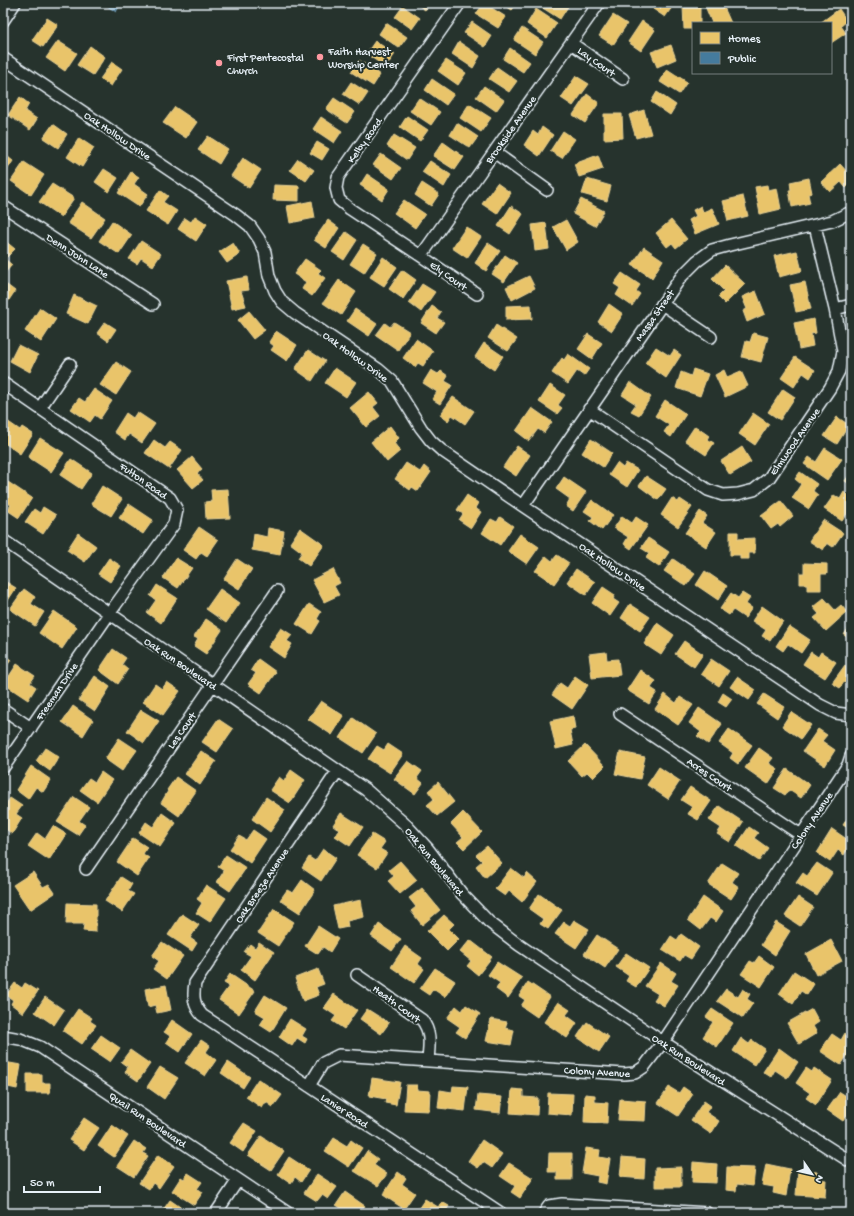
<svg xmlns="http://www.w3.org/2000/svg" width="854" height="1216" font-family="'Gochi Hand',sans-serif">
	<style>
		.homes { fill: #e9c46a; stroke: #e9d295 }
		.public { fill: #457b9d; stroke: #769eb8 }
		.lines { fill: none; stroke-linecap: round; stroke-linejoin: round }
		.minor-casing { stroke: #e8f1f8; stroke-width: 14 }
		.minor { stroke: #26332d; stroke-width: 11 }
		.poi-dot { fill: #ff9aa2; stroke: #26332d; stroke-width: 1.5 }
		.labels { text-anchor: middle; stroke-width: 4; stroke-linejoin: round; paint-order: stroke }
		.poi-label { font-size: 11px; fill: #e8f1f8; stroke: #26332d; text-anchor: start }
		.street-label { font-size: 11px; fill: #e8f1f8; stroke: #26332d }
	</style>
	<rect width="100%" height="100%" fill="#26332d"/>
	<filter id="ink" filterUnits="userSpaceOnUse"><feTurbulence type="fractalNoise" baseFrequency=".025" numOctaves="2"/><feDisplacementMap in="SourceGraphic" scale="8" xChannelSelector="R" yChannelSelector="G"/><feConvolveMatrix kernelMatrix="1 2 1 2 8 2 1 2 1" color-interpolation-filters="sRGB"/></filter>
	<g filter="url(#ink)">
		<path class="homes" d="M415,3h15l-5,7z
			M484,3l22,14 -8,11 -22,-14z
			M501,3h16l-5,7z
			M539,3h28l2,2 -9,14 -22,-14z
			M657,3h18l-10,14 -12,-8z
			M712,3h10l9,20h-19l-7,-17z
			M739,3h11l-4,5z
			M700,5v18h-7v6h-9l-1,-23z
			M403,6l17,12 -8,11 -17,-12z
			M536,9l21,14 -10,15 -20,-14z
			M839,9l8,12 -6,5 5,7 -15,10v-20h-11z
			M613,15l14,9 -14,21 -14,-9z
			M47,18l11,7 -15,22 -11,-7z
			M642,21l13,9 -14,21 -13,-9z
			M472,22l20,14 -7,11 -21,-14z
			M386,23l21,14 -8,11 -20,-14z
			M522,28l21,14 -8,12 -21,-14z
			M58,41l19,12 -12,18 -19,-13z
			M375,41l20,13 -9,13 -20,-13z
			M459,42l21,14 -7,12 -21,-14z
			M671,45l5,14 -19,8 -6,-15z
			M90,46l15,11 -12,18 -16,-10z
			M510,48l20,14 -7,10 -20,-13z
			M359,60l21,15 -7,11 -22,-14z
			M446,60l20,13 -8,12 -20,-14z
			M112,62l10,7 -11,17 -11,-7z
			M497,67l20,14 -8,11 -20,-13z
			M667,69l20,13 -8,12 -19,-12z
			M576,76l13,8 -16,22 -12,-8z
			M432,79l22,15 -8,11 -21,-15z
			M351,82l17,11 -8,12 -17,-11z
			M3,86l6,4 -6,8z
			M484,86l20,14 -8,11 -20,-14z
			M657,92l19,13 -6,10 -19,-13z
			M587,94l12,9 -14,20 -12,-8z
			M20,97l9,7 -4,7 12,8 -7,11 -22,-15z
			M334,98l21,14 -8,11 -21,-14z
			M419,98l21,14 -9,13 -21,-14z
			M469,104l22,14 -10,14 -21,-14z
			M175,107l22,15 -11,16 -23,-15z
			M644,110l7,24 -15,4 -7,-23z
			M604,114h18l1,24 -19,1z
			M407,116l21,14 -8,11 -20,-14z
			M321,117l21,14 -8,12 -21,-14z
			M457,123l21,14 -8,11 -20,-13z
			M53,124l14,10 -9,14 -15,-10z
			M542,127l11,8 -14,21 -15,-11 9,-14 5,4z
			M563,131l12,8 -13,19 -12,-7z
			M394,135l21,13 -8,12 -20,-14z
			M208,136l20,13 -9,15 -21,-14z
			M79,138l15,10 -12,19 -15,-10z
			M317,142l12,7 -7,11 -12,-7z
			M443,142l21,15 -9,13 -22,-14z
			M3,153l10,8 -10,15z
			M381,154l20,14 -8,11 -20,-14z
			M598,155l5,14 -24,8 -5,-13z
			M243,158l18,12 -12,18 -18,-12z
			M298,159l16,11 -8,11 -16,-11z
			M430,161l21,14 -7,12 -22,-15z
			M24,162l20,13 -13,20 -20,-14z
			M840,164l11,12v7l-5,5 -5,-6 -11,10 -9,-10z
			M104,169l14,9 -9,14 -14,-10z
			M131,172l8,5 -5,7 14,10 -9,13 -21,-14z
			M367,174l22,15 -7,11 -22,-15z
			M809,178l3,15 -4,1 2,9 -18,4 -3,-17h2l-1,-8z
			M587,179l24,7 -4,15 -25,-7z
			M422,183l17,11 -8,12 -16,-11z
			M497,183l14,10 -14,21 -15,-10z
			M52,184l22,14 -13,19 -22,-15z
			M274,185l25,1v15l-26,-1z
			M767,185l1,5 9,-2 4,21 -21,5 -5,-27z
			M160,190l8,6 -5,6 14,9 -9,14 -22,-14z
			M743,196l5,20 -20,5 -5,-20z
			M581,199l23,12 -9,15 -22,-12z
			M404,200l21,14 -10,14 -21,-15z
			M312,201l3,17 -25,5 -3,-17z
			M82,202l23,16 -14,20 -23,-15z
			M511,206l12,8 -13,20 -12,-8z
			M701,206l2,6 9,-4 7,16 -24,10 -6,-14 7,-4 -3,-6z
			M195,216l12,8 -11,17 -18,-12 7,-11 6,4z
			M328,220l11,8 -13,20 -12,-8z
			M566,220l12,22 -12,8 -13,-23z
			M671,220l16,19 -11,9 -4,-5 -5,4 -11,-14z
			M112,221l20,14 -13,19 -20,-13z
			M546,223l3,26 -14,2 -3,-26z
			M466,227l15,10 -14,21 -15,-10z
			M346,232l11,8 -13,20 -12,-8z
			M4,240l11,9 -10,10 7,6 -9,10v-34z
			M141,241l20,13 -8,12 -12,-8 -4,6 -8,-5z
			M233,243l7,11 -13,9 -8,-11z
			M488,243l12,8 -14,20 -11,-8z
			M363,244l14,9 -13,20 -14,-9z
			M644,247l19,13 -11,18 -20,-13z
			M797,251l5,20 -23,6 -5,-21z
			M505,255l12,8 -13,19 -12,-8z
			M383,257l14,10 -13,19 -14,-9z
			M305,259l16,11 -3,3 7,5 -13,18 -10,-7 4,-7 -12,-8z
			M725,265l20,19 -20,20 -7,-7 6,-6 -12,-12z
			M402,270l14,10 -13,19 -14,-10z
			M622,273l18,12 -4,6 4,3 -8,12 -16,-11 4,-7 -6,-4z
			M529,276l6,12 -23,12 -6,-13z
			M247,277l2,13 -8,1 5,15 -14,3 -6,-28z
			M339,280l17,12 -15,23 -18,-12z
			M3,282l12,9 -12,18z
			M805,282l6,27 -15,3 -6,-27z
			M422,284l13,8 -14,20 -12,-9z
			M756,291l9,23 -18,8 -4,-11 4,-2 -5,-12z
			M74,295l23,11 -9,18 -22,-10z
			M609,304l14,10 -11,17 -14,-9z
			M531,305l1,14 -26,1v-14z
			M432,306l9,6 -4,6 7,4 -8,11 -15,-10z
			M40,308l16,11 -15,23 -16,-11z
			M355,309l22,15 -8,12 -22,-15z
			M249,311l16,19 -12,9 -15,-19z
			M814,319l2,14 -5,1 2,12 -14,3 -5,-26z
			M105,322l11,7 -8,12 -11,-8z
			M394,322l16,10 -12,18 -22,-15 9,-12 5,4z
			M496,325l21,14 -9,12 -20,-13z
			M276,331l21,14 -10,16 -16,-11 3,-4 -5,-4z
			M753,333l15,4 -7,25 -19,-5 4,-16 4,1z
			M588,334l14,9 -10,16 -14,-10z
			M416,339l17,12 -10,15 -5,-3 -3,4 -12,-9z
			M484,343l19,13 -9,14 -19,-13z
			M18,345l20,10 -8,17 -20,-11z
			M656,347l14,9 4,-6 7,5 -15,23 -21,-15z
			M308,350l17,11 -13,20 -17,-12z
			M568,354l21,15 -5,7 -7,-5 -9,13 -16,-11 10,-15 2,2z
			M795,357l20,13 -5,8 -7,-5 -9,14 -13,-9z
			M116,362l15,10 -15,23 -16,-10z
			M335,368l21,14 -10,15 -21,-14z
			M693,369l15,5 -8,22 -24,-8 5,-16 10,4z
			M431,370l7,4 3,-3 7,5 -3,5 7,4 -12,19 -8,-5 5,-7 -14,-9z
			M724,370l3,7 14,-6 7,15 -23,11 -10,-22z
			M630,382l21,15 -12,18 -8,-4 5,-7 -14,-9z
			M550,385l15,10 -7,10 4,3 -5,6 -18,-12z
			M94,389l18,12 -12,18 -5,-4 -5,7 -19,-13 8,-11 6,4z
			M783,389l12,8 -15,23 -12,-8z
			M369,392l9,11 -5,4 7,9 -14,11 -16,-19z
			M453,397l21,14 -9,13 -13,-9 -4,6 -8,-6z
			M665,400l21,14 -15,23 -7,-5 5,-7 -14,-9z
			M532,408l20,14 -8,11 -6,-4 -9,12 -13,-10z
			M137,412l18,12 -13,19 -13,-9 -4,6 -11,-8 12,-19 7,5z
			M753,413l16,11 -14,21 -16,-11z
			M837,417l12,8 -12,19 -13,-8z
			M7,421l13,9 2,-3 11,7 -13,20 -17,-12v-14z
			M390,426l9,12 -5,5 6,8 -13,11 -16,-20z
			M695,426l14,10 -2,3 7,4 -8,12 -21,-14z
			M40,438l24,15 -13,19 -23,-15z
			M591,439l21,14 -9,14 -21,-14z
			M154,440l11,8 5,-6 12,8 -13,19 -24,-16z
			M517,446l13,9 -14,21 -13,-9z
			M742,447l9,15 -21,13 -9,-14z
			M825,448l17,11 -15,21 -23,-16 5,-7 7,5z
			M192,457l10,12 -5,4 6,7 -10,8 -16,-18z
			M71,459l21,14 -11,16 -21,-14z
			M406,463l14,9 4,-6 7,6 -13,19 -6,-4 -2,3 -15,-11z
			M617,463l6,5 3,-5 12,7 -11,17 -18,-12z
			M800,472l17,12 -4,7 5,4 -9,14 -17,-11 9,-14 -6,-5z
			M851,472v13l-6,-4z
			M646,476l20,13 -8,11 -19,-14z
			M564,477l22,15 -13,19 -7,-5 4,-7 -14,-10z
			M8,482l24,16 -13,20 -12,-8 4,-5 -8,-5v-10z
			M102,486l20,13 -11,17 -20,-12z
			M228,489l2,29 -24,1 -1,-17 7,-1 -1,-11z
			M844,492l7,5v11l-9,13 -18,-12 10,-14 6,4z
			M467,495l11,8 -3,5 6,4 -10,16 -12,-8 4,-6 -6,-4z
			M672,498l6,4 2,-3 12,8 -14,20 -17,-12z
			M592,500l21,15 -11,15 -12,-9 3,-4 -9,-6z
			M781,501l12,15 -13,11 -2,-3 -7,5 -10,-13z
			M129,504l24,16 -10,14 -24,-16z
			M43,507l13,8 -13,19 -18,-12 9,-13 6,4z
			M700,511l7,5 -5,7 14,9 -10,15 -21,-14z
			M622,516l10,7 4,-6 12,8 -17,24 -7,-5 4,-7 -14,-9z
			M500,517l13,9 -13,19 -18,-12 9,-14 6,3z
			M823,520l20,13 -10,14 -6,-4 -4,7 -14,-9z
			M199,527l19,13 -11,16 -6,-4 -5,7 -13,-9z
			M268,528l16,3 -4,24 -28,-5 2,-16 13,3z
			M300,528l24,17 -15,21 -11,-8 4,-6 -12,-9z
			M730,532h8v7l17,-1v15h-6v6h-9v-4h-10z
			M78,533l18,13 -11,16 -18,-12z
			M520,534l19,13 -12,17 -19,-13z
			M648,538l21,14 -10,15 -13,-9 3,-5 -8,-5z
			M557,555l12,8 -15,21 -19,-13 11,-15 6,5z
			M109,558l12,8 -11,16 -12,-8z
			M176,558l16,10 -14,20 -15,-10z
			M237,559l15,10 -13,20 -15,-10z
			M673,559l22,15 -9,12 -22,-15z
			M804,563l23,1v10h-6v16h-14v-6h-7v-11h4z
			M333,569l7,14 -6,3 5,9 -15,7 -12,-22z
			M576,569l19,13 -9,13 -19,-13z
			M705,571l22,15 -9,14 -22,-15z
			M3,580l13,8 -11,17 -2,-1z
			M157,585l20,13 -16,25 -14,-10 9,-13 -6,-4z
			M603,587l12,8 -2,4 6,4 -9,13 -18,-13z
			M24,589l11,8 -4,7 13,8 -9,14 -25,-17z
			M220,589l20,14 -14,20 -20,-14z
			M731,593l7,5 4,-5 8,5 -4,6 6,4 -7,10 -12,-8 -4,5 -9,-6z
			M824,598l11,12 6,-5 6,7 -21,19 -12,-13 5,-4 -6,-7z
			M309,604l12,8 -4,7 3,2 -8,13 -16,-10z
			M630,604l20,13 -10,14 -19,-13z
			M762,606l21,15 -13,20 -8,-5 4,-6 -14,-9z
			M54,611l23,16 -15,22 -23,-16z
			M206,619l16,11 -16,24 -12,-8 4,-7 -4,-2z
			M657,623l17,12 -13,20 -17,-11z
			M851,624v16l-7,-5z
			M789,626l21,14 -9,13 -13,-9 -5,7 -7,-5z
			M281,628l11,7 -5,6 5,3 -8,14 -16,-11z
			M684,641l19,13 -9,13 -19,-13z
			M113,649l13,9 -4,6 6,5 -10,15 -19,-14z
			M606,652l1,8 11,-1 2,16 -28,3 -3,-24z
			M811,652l7,5 3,-5 15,10 -11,16 -22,-14z
			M3,654l8,6 -8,11z
			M258,659l18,13 -15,21 -13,-9 8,-11 -5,-3z
			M711,659l18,12 -10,15 -18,-12z
			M17,664l18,12 -5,7 6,4 -8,13 -24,-16z
			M845,665l6,4v18l-7,-5 -4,6 -8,-5z
			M640,670l16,11 -5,7 6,4 -8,12 -22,-14z
			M95,676l15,11 -15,24 -16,-11z
			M575,676l13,9 -16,24 -20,-14 8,-12 7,5z
			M737,677l19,13 -7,10 -19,-13z
			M167,682l13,9 -17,24 -20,-13 12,-18 7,5z
			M723,693l9,6 -6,8 -8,-5z
			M665,694l11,9 4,-6 13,8 -15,20 -23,-16z
			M764,694l20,13 -7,11 -20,-14z
			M321,701l23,15 -12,19 -24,-16z
			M73,706l20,14 -10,16 -21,-14z
			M699,708l23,16 -14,20 -11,-8 4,-4 -12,-9z
			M141,710l18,11 -15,22 -17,-12z
			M791,712l20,13 -10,14 -19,-13z
			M573,716l2,13 -5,1 3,15 -17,4 -6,-28z
			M353,718l23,16 -13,19 -23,-15z
			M218,719l15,10 -16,23 -15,-10z
			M729,729l23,16 -14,19 -8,-6 3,-5 -14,-10z
			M818,729l9,6 -5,6 13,9 -10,16 -22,-15z
			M119,738l18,12 -15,21 -17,-12z
			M388,744l15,10 -13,19 -22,-14 9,-13 7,4z
			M585,745l20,21 -12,12 -6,-6 -5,4 -14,-15z
			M45,748l14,9 -9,14 -14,-10z
			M759,748l14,10 -4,5 9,6 -10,15 -23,-16z
			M201,751l15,10 -16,24 -15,-11z
			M620,752l25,5 -5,22 -25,-5z
			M408,761l14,10 -5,7 6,5 -8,11 -21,-15z
			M31,766l20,14 -8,12 -7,-5 -8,12 -12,-9z
			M659,767l21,14 -12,18 -21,-14z
			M787,769l23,16 -9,13 -12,-8 -4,5 -11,-7z
			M291,770l14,10 -15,23 -20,-13 9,-13 5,4z
			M101,772l11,8 -15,22 -17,-12 9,-12 6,4z
			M176,777l20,14 -17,25 -18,-13 7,-12 -1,-1z
			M438,782l16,20 -17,14 -10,-11 7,-6 -6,-8z
			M690,787l21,14 -13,19 -10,-6 4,-7 -11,-7z
			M74,797l15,10 -10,14 6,4 -7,10 -21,-13z
			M266,797l19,13 -15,22 -18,-13z
			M10,798l12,8 -6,8 6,4 -10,16 -9,-7v-19z
			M719,806l24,16 -13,20 -13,-8 4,-6 -12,-8z
			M463,812l19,20 -18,17 -7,-7 6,-5 -12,-13z
			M162,813l14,10 -16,24 -21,-14 7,-11 7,5z
			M341,813l22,14 -13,19 -15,-10 5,-6 -7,-5z
			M851,813v17l-8,-5z
			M53,826l13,8 -17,26 -21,-14 9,-13 8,6z
			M749,827l9,6 -4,5 14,10 -9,13 -23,-15z
			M832,829l19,13v2l-7,11 -6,-5 -8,12 -13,-9z
			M253,830l13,9 -16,24 -20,-14 9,-13 7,4z
			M372,834l13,8 -5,7 7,4 -10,15 -20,-13z
			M133,838l14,9 -4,7 6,4 -12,18 -20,-14z
			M487,846l15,17 -17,15 -9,-12 6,-5 -6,-6z
			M323,849l13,9 -15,23 -19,-13 7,-11 6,4z
			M226,855l20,13 -16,23 -13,-9 7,-11 -6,-4z
			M400,861l17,19 -17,14 -12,-13 6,-5 -5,-6z
			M722,863l16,10 -6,9 7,5 -8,12 -23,-15z
			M817,863l15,10 -15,23 -21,-13 7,-10 4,3z
			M511,868l13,10 3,-5 10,9 -15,20 -13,-11 -4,5 -10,-7z
			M33,872l10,15 6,-3 6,9 -25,17 -17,-25z
			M121,877l11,7 -4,7 6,3 -12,18 -17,-11z
			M302,880l13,10 -15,23 -20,-13 7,-10 6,3z
			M206,885l20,13 -16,24 -14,-9 6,-10 -5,-4z
			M422,888l18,22 -18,15 -11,-14 5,-4 -7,-9z
			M539,894l23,16 -14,19 -8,-5 3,-5 -14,-10z
			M703,897l20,14 -7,11 -6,-4 -9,12 -13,-10z
			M798,897l15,10 -13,19 -15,-10z
			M361,900l3,17 -17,4 1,6 -10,2 -5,-23z
			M67,903l29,1v28l-13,-1 1,-7h-18z
			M274,909l20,13 -16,24 -20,-13z
			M182,914l17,11 -9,13 7,5 -5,8 -24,-16z
			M444,915l10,9 -5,5 10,10 -12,12 -20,-20z
			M574,920l15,9 -13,19 -21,-14 9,-12 6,4z
			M776,922l14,9 -15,24 -14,-10z
			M379,924l22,15 -9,12 -21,-15z
			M318,926l20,13 -8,13 -7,-5 -5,7 -13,-8z
			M681,934l18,13 -8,12 -7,-4 -4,6 -18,-11 9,-14 6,4z
			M597,935l21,14 -13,19 -21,-14z
			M470,940l22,17 -14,18 -11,-9 4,-5 -11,-9z
			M831,940l11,21 -26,14 -10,-21z
			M162,942l21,14 -16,23 -14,-10 6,-8 -7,-5z
			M259,942l15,10 -19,28 -14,-10 10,-14 -7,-4 6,-8 5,4z
			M405,946l17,12 -4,6 6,5 -10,14 -23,-16z
			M626,953l23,15 -13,19 -10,-6 3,-5 -13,-9z
			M759,956l15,11 -13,20 -20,-13 9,-13 4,2z
			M497,962l25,16 -14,20 -12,-9 4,-6 -12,-8z
			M661,963l15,10 -5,8 7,4 -14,21 -10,-6 4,-6 -13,-8z
			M435,968l20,13 -10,16 -12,-8 -4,6 -9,-6z
			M318,969l6,15 -8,3 3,8 -16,6 -8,-23z
			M794,971l20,13 -7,11 -6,-4 -8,13 -14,-10z
			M230,974l25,17 -16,23 -20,-14 10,-14 -5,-3z
			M528,982l22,15 -13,20 -16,-11 4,-6 -6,-4z
			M15,983l7,5 3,-5 13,8 -15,22 -12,-9 2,-4 -7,-5z
			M166,985l5,25 -14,3 -2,-8 -7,2 -3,-18z
			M726,989l12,8 5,-8 7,5 -3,5 6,4 -10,15 -26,-17z
			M334,994l23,16 -13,19 -12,-8 4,-5 -12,-8z
			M265,995l21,13 -15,24 -11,-7 5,-8 -10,-6z
			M45,997l19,13 -10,15 -19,-13z
			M558,1002l12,8 -4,5 11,8 -10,15 -23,-16z
			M466,1005l14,9 -15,24 -9,-6 4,-5 -13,-9 9,-12 6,5z
			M78,1009l14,9 -2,3 6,4 -14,19 -19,-13z
			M367,1009l22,14 -8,11 -21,-15z
			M712,1009l21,14 -16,24 -14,-10 10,-15 -7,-5z
			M812,1009l7,13 -6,4 4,7 -18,11 -12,-21z
			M290,1019l16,10 -4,7 5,3 -2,4 -8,-5 -5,8 -13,-9z
			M491,1019l16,3 -2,6 9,2 -3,15 -25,-4z
			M172,1020l20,14 -12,18 -14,-10 4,-6 -6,-4z
			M587,1022l22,15 -10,15 -22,-15z
			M845,1033l6,4v13l-10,15 -21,-14 12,-17 9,6z
			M101,1035l19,13 -10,14 -19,-13z
			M741,1038l8,6 3,-4 13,9 -11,16 -21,-14z
			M201,1040l9,6 -4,6 10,8 -11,16 -20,-13z
			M779,1048l19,14 -11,16 -12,-8 -4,7 -8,-5z
			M130,1050l20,14 -12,17 -13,-9 3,-5 -7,-5z
			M4,1062l17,3 -4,24 -14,-3z
			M228,1062l22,15 -7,11 -22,-15z
			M160,1067l18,11 -14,21 -17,-12z
			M806,1068l6,4 2,-4 18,12 -16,25 -10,-7 4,-5 -14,-10z
			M27,1074h15v9h8v10h-23z
			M372,1078l28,4 -4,23 -11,-2 1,-4 -17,-3z
			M258,1079l24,16 -9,12 -7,-5 -4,6 -16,-11z
			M406,1085h11v5l13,1 -1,20 -25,-1z
			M453,1086l15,1 -3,24 -27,-3 2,-18 12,2z
			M669,1087l10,6 4,-6 10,7 -15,22 -20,-13z
			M512,1089l11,1v7l15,1 -1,17 -27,-2z
			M840,1092l11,7v11l-8,11 -16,-11z
			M548,1093l25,1 -1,21 -25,-2z
			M585,1094l10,1v7l13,1 -1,20 -23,-1z
			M478,1095l24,2 -2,16 -24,-3z
			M620,1099l26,2 -1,20 -27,-1z
			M704,1101l7,5 -5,6 13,9 -8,13 -20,-14z
			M84,1118l15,10 -15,22 -15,-10z
			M244,1123l13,8 -14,21 -13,-9z
			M112,1125l16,11 -14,21 -16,-11z
			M261,1136l23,15 -13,19 -23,-15z
			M334,1138l13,8 4,-6 11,8 -13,19 -24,-16z
			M482,1140l20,14 -10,14 -9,-6 -5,6 -10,-7z
			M134,1141l12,8 -3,4 5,3 -14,21 -17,-11z
			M586,1148l14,2 -1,7 11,2 -4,25 -9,-2 1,-6 -16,-3z
			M367,1151l11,8 -4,6 13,9 -9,12 -24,-15z
			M549,1153h23v27h-15v-8h-9z
			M158,1155l16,11 -15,22 -6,-5 -4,6 -10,-6z
			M289,1157l20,13 -8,12 -6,-5 -4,6 -13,-9z
			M622,1157l23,2 -1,20 -24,-2z
			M693,1162l24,2 -1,19 -24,-1z
			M509,1163l24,15 -13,20 -9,-6 4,-6 -15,-10z
			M766,1164l24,5 -4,27 -13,-3 1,-6 -12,-2z
			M681,1167v20h-26v-19z
			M727,1167l28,1 -2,18 -16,-2 -1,7 -10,-1z
			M798,1170l19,2v7l9,1 -1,17 -29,-2z
			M398,1172l8,6 -4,6 13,9 -11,16 -21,-14z
			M188,1173l14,9 -5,7 6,3 -9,13 -22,-14 9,-14 3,2z
			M317,1174l20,13 -9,12 -6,-4 -5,6 -13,-8z
			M345,1192l20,14 -5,7h-18l2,-3 -8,-5z
			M425,1199l13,8 4,-5 7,4 -4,7h-28l-1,-1z
			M170,1200l19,13h-28z"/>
		<path class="public" d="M103,3h18l-5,9z"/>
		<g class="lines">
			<defs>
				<path id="minor" d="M460,3l-122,174 -2,11 3,12 11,9 71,47 56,38
					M3,21l12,-18
					M571,43l52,36
					M3,58l233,157 14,11 9,13 6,13 4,24 6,15 7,11 13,11 83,56 14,12 29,47 10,13 10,9 82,56 297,199 16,8 15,2
					M494,152l53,38
					M3,206l150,98
					M421,256l178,-253
					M662,304l49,33
					M835,309l16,-4
					M3,383l167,115 7,12 -3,14 -65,90 -106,154
					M40,408l30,-44
					M589,409l119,81 15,5 15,-1 16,-4 15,-12 61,-90 9,-17 4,-20 -8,-42 -20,-83
					M523,506l158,-229 16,-16 15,-11 18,-5 102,-24 19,-9
					M3,540l363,250 41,36 21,23 34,45 27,28 30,23 144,97 188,120
					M3,709l28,19
					M620,714l181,121
					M337,772l-142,211c-2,12 -2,22 7,32l299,198
					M86,869l191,-278
					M357,975l65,45c10,13 7,26 6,41
					M3,1036l17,3 20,8 248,166
					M309,1086l14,-23 16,-8 285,19 11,-1 9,-6 19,-25 185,-277 3,-9
					M216,1213l22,-33
					M544,1213l5,-7 13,-2 145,9"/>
			</defs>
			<use href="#minor" class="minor-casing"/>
			<use href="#minor" class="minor"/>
		</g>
	</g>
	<g class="poi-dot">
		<circle cx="320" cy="57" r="4"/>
		<circle cx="219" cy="63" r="4"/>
	</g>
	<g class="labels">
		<g class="poi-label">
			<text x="328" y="55">Faith Harvest<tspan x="328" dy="13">Worship Center</tspan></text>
			<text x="227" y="61">First Pentecostal<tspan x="227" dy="13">Church</tspan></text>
		</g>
		<g class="street-label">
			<text transform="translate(597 61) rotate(35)" y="4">Lay Court</text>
			<text transform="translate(510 129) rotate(-55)" y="4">Brookside Avenue</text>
			<text transform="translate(118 135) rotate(34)" y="4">Oak Hollow Drive</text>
			<text transform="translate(364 140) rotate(-55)" y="4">Kelby Road</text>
			<text transform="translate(78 255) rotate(33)" y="4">Denn John Lane</text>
			<text transform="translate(449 275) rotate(35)" y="4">Ely Court</text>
			<text transform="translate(654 315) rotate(-55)" y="4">Massa Street</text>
			<text transform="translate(356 356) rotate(36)" y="4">Oak Hollow Drive</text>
			<text transform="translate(794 441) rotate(-55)" y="4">Elmwood Avenue</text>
			<text transform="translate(144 480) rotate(35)" y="4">Fulton Road</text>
			<text transform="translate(613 566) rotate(34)" y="4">Oak Hollow Drive</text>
			<text transform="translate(181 663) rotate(34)" y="4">Oak Run Boulevard</text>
			<text transform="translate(56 691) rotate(-56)" y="4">Freeman Drive</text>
			<text transform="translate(181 730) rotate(-55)" y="4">Les Court</text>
			<text transform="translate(710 774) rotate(34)" y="4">Acres Court</text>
			<text transform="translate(811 820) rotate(-56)" y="4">Colony Avenue</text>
			<text transform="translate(435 861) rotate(50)" y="4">Oak Run Boulevard</text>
			<text transform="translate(261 885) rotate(-56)" y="4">Oak Breeze Avenue</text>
			<text transform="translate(397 1003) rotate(36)" y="4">Heath Court</text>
			<text transform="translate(689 1059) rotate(33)" y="4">Oak Run Boulevard</text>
			<text transform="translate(597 1071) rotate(3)" y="4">Colony Avenue</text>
			<text transform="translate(345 1110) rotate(33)" y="4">Lanier Road</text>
			<text transform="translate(148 1119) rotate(34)" y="4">Quail Run Boulevard</text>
		</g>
	</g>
	<rect width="854" height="1216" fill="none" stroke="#26332d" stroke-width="16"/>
	<rect x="8" y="8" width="838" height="1200" fill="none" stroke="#e8f1f8" stroke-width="1.5" filter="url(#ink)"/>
	<rect x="692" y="22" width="140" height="52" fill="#26332d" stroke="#747f7e"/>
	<rect x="700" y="32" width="20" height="12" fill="#e9c46a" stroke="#747f7e"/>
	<text x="728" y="42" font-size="12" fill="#e8f1f8">Homes</text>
	<rect x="700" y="52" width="20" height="12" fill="#457b9d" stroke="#747f7e"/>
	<text x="728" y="62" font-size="12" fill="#e8f1f8">Public</text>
	<g transform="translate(812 1174) rotate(124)" stroke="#26332d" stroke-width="3" paint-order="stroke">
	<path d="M0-3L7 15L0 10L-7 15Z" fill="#e8f1f8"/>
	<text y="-6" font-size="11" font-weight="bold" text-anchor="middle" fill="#e8f1f8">N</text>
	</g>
	<path d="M24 1186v6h76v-6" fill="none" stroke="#e8f1f8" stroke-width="2"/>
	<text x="30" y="1186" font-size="12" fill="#e8f1f8" stroke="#26332d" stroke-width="3" paint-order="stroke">50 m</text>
</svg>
